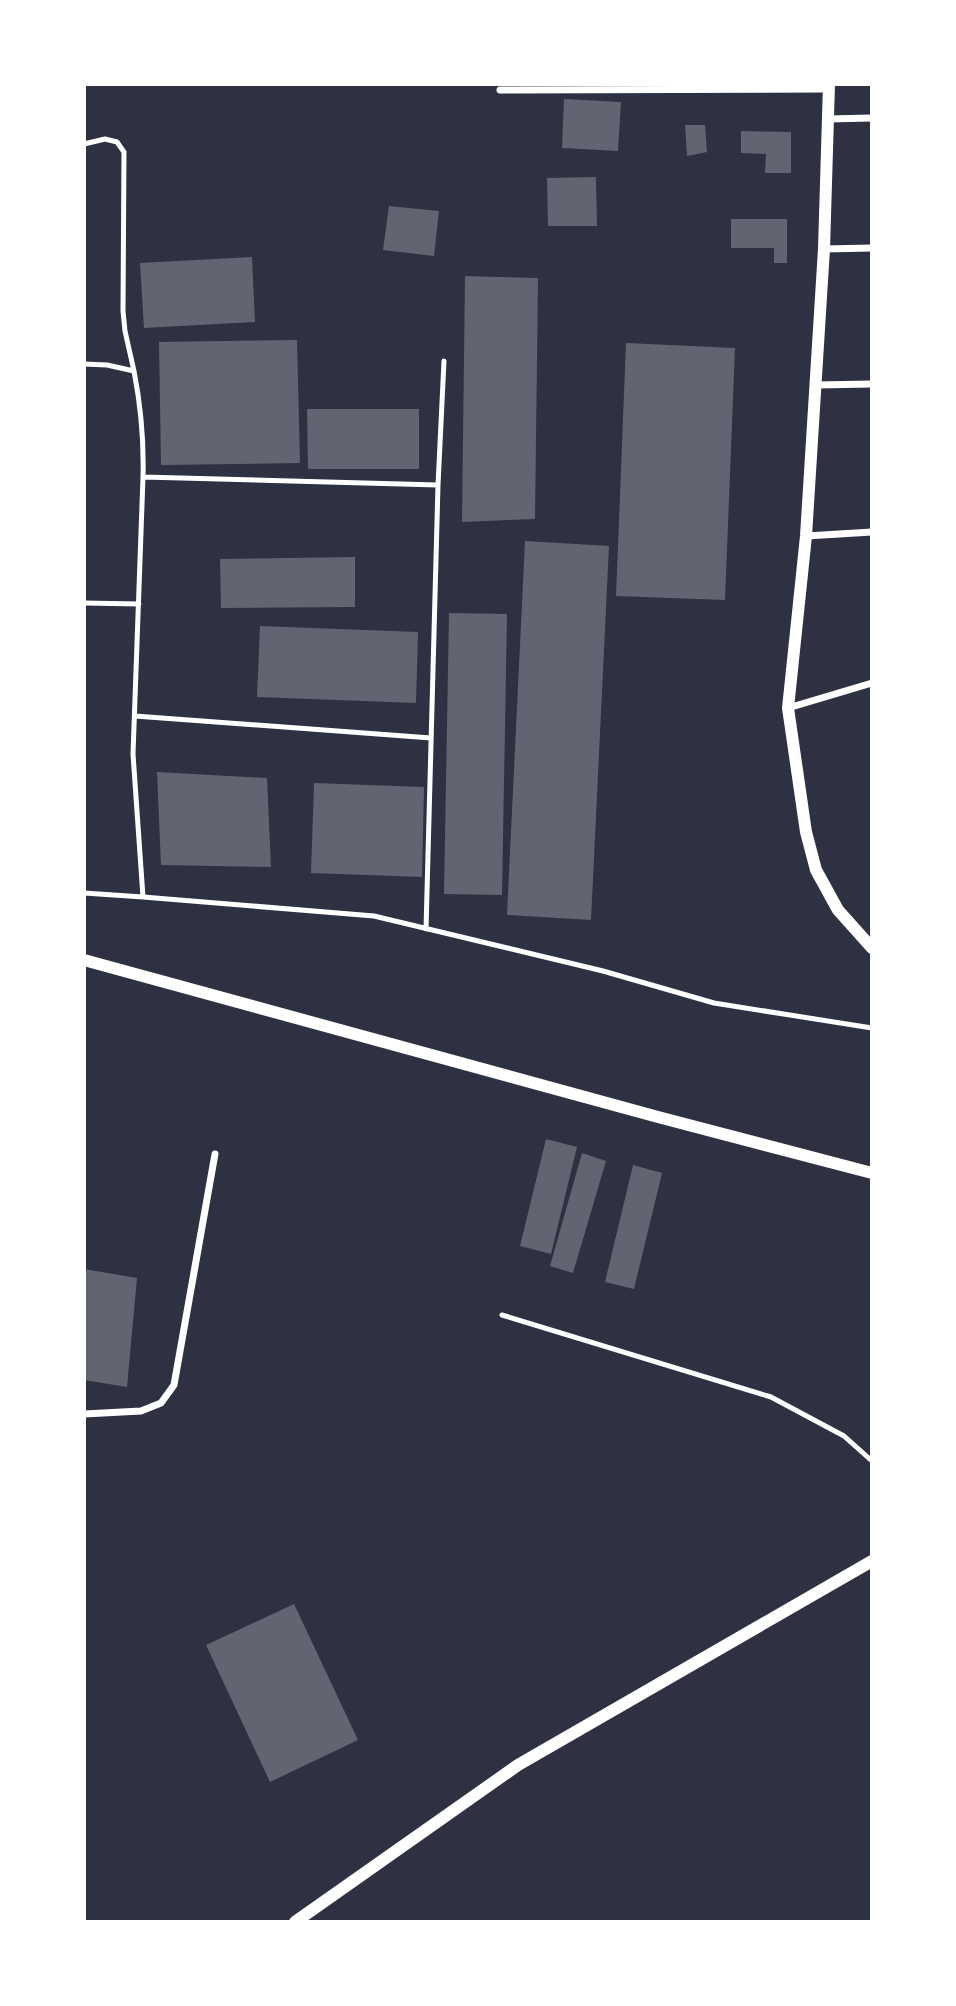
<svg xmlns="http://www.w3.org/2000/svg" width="956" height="2006" font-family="'Sofia Sans Condensed',sans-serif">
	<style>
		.building { fill: #626471 }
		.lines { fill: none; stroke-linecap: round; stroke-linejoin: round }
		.service { stroke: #fff; stroke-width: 5 }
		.minor { stroke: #fff; stroke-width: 7 }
		.tertiary { stroke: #fff; stroke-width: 12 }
	</style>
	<rect width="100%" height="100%" fill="#2d3142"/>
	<path class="building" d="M564,99l57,3 -3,49 -56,-3z
		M685,125h20l2,27 -20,4z
		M741,131l50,1v41h-26l1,-19 -25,-1z
		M596,177l1,49h-49l-1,-48z
		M389,206l50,5 -5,45 -51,-6z
		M731,219h56v44h-13v-15h-43z
		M252,257l3,65 -111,6 -4,-65z
		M465,276l73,2 -3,241 -73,3z
		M297,340l3,123 -139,2 -2,-123z
		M626,343l109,5 -10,252 -109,-4z
		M307,409h112v60h-111z
		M525,541l84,5 -18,374 -84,-5z
		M355,557v50l-134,1 -1,-49z
		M449,613l58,1 -5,281 -58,-1z
		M260,626l158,6 -2,71 -159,-6z
		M157,772l110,6 4,89 -110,-2z
		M314,783l110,4 -2,90 -111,-4z
		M546,1139l31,8 -26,107 -31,-8z
		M582,1153l24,8 -33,112 -23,-7z
		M633,1165l29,8 -28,116 -29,-7z
		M84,1269l53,9 -10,109 -43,-7z
		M294,1604l64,136 -88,42 -64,-137z"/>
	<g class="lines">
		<path class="service" d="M84,144l21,-5 12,3 7,10 -1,159 2,20 9,40
			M84,364l23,1 27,6c7,36 10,70 9,106l-10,277 10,143 231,19 229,55 111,32 158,25
			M143,477l295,8
			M84,603l55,1
			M135,716l296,22
			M84,893l59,4
			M426,929l12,-444 6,-124
			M502,1315l269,82 73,39 28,25"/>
		<path class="minor" d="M500,90l329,-1
			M827,119l45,-1
			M824,249l48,-1
			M816,385l56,-1
			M806,536l66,-4
			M788,708l84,-25
			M84,1414l57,-3 20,-8 13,-18 41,-231"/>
		<path class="tertiary" d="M829,84l-5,165 -18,287 -18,172 18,124 10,38 22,40 34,38
			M84,960l574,157 214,56
			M295,1922l223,-157 354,-204"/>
	</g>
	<rect width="956" height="2006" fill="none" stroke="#ffffff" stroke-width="172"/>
</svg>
